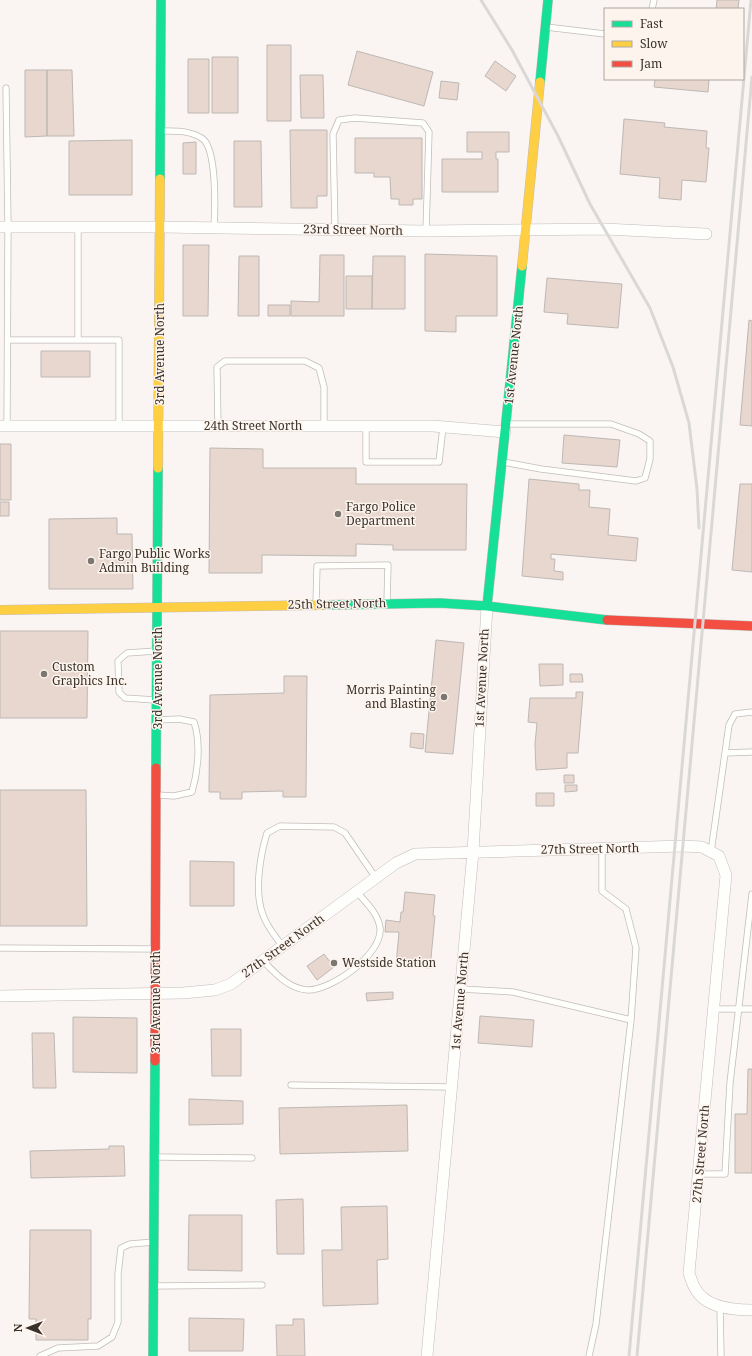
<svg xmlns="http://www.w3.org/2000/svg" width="752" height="1356" font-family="'Noto Serif',serif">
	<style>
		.building { fill: #e7d7ce; stroke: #beb8b4 }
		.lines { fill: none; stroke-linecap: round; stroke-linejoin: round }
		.lane-casing { stroke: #c2bdb9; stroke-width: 7 }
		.street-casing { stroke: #c2bdb9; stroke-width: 12 }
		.fast-casing { stroke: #c2bdb9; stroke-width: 10 }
		.slow-casing { stroke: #c2bdb9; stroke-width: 10 }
		.jam-casing { stroke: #c2bdb9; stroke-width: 10 }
		.lane { stroke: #fefefd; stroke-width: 5.5 }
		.street { stroke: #fefefd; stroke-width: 11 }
		.fast { stroke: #16e098; stroke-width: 9 }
		.slow { stroke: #ffcf43; stroke-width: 9 }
		.jam { stroke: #f24e42; stroke-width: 9 }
		.rail { stroke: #dad8d7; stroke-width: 3 }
		.poi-dot { fill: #7c7670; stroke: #fdf4ee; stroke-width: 1.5 }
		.labels { text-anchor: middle; stroke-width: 3; stroke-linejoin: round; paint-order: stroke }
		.street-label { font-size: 12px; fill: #38312a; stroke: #fdf4ee }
		.poi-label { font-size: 12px; fill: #38312a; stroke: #fdf4ee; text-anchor: start }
	</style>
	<rect width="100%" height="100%" fill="#faf5f2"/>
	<path class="building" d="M717,0h22l-1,9h-22z
		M267,45h24v76h-24z
		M357,51l76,21 -9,34 -76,-21z
		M212,57h26v56h-26z
		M188,59h21v54h-21z
		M495,61l21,15 -10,15 -21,-15z
		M25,70h22v66l-22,1z
		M47,70h25l2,66h-27z
		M300,75h23l1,43h-23z
		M655,79h54l-1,13 -54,-5z
		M441,81l18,2 -2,17 -18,-2z
		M624,119l41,4 -1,4 43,4 -1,17h3l-3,34 -24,-2 -1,20 -22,-2 1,-20 -40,-4z
		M290,130h37v66h-10v12h-26z
		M467,132h42v20h-13v7h2v33h-56v-33h40v-7h-15z
		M355,138h67v61h-9v6h-14v-6h-8l-1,-22h-16v-4h-19z
		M132,140v55h-63v-54z
		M234,141h27l1,66h-28z
		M196,142v32h-13v-31z
		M183,245h26l-1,71h-25z
		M425,254l72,2v60h-41v16l-31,-1z
		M320,255h24v61h-53v-15l28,1z
		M239,256h20v60h-21z
		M373,256h32v53h-33z
		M346,276h26v33h-26z
		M547,278l75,6 -4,44 -51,-4 1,-10 -24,-2z
		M268,305h22v11h-22z
		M749,320l3,1v105l-12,-1z
		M41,351h49v26h-49z
		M564,435l56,5 -3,27 -55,-4z
		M0,444h11v56h-11z
		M210,448l53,1v19h93v16h111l-1,66h-73v-5l-37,-1v12l-94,-1v18h-53z
		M529,479l50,5v6h11l-1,17 21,2 -2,26 30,3 -2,23 -85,-7v5h4l-1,12 9,1v8l-41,-4z
		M740,484h12v88l-20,-2z
		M0,502h9v14h-9z
		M117,518v16h15l1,55h-84v-70z
		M0,631h88l-1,87h-87z
		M436,640l28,3 -11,111 -28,-2z
		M539,664h24v21l-23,1z
		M570,674h12l1,8h-13z
		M284,676h23l-1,121h-23v-6l-41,1v7h-22v-7h-11l1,-97 74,-2z
		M576,692h7l-5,61h-11v15l-31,2 -1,-26 2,-21 -9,-1 2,-24h46z
		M411,733l13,1 -1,15 -13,-2z
		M564,775h10v8h-10z
		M565,785h12v6l-12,1z
		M0,790h86l1,136h-87z
		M536,793h18v13h-18z
		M190,861l44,1v44h-44z
		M405,892l30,3 -2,20 2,1 -5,52 -34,-3 3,-33h-14l1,-12 14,2 1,-10h2z
		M324,954l10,13 -17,13 -10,-14z
		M393,992v7l-26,2 -1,-8z
		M480,1016l54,4 -2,27 -54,-4z
		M73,1017l64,1v55l-64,-1z
		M211,1029h30v47h-29z
		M32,1033h22l2,55h-23z
		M748,1069h4v104h-17v-59h12z
		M189,1099l54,2v23l-54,1z
		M407,1105l1,46 -128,3 -1,-46z
		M109,1146h15l1,30 -94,2 -1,-27 79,-2z
		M303,1199l1,55h-27l-1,-54z
		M387,1206l1,53 -11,1 1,44 -55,2 -1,-56h20l-1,-43z
		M189,1215h53v56l-54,-1z
		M30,1230h61v89h-3v21h-52v-21h-7z
		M189,1318l55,1 -1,32h-54z
		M293,1319h11l1,37h-28l-1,-31h17z"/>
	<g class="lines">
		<defs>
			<path id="lane" d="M652,9l2,-9
				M546,27l59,7
				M6,88l2,139 -1,199
				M161,131c14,0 29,-1 42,8 14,12 12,70 11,89
				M78,227v113
				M335,229l-2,-95 6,-14 16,-2 68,5 6,9 -3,99
				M8,340h111v86
				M218,426l-1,-59 8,-6h80l14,7 5,19v39
				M366,426v36h73l4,-35
				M503,462l38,7 95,12 9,-3 5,-19v-18l-11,-7 -28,-10h-104
				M316,604l1,-38 71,-1 -1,38
				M155,700l-30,-2 -6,-6 -1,-31 9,-8 29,-2
				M725,753l27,-1
				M157,795l17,1 18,-4c6,-21 9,-49 2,-70l-15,-3 -21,1
				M711,852l18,-127 6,-11 17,-2
				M283,947c-7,-10 -16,-20 -20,-32 -9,-23 -3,-59 4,-82l13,-7 54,1 11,6 31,45
				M0,948l154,1
				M263,961c13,13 26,28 45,29 24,0 75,-36 72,-62 -2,-15 -14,-25 -23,-36
				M461,989l52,3 118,28
				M714,1009h38
				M291,1085l161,2
				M155,1157l97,1
				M699,1174h26l5,-91 22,-189
				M155,1286l107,-1
				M720,1306l1,50
				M40,1356l18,-8 40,-2 14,-9 6,-15v-48l3,-26 9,-4 24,-2
				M589,1356l7,-32 35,-304 5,-72 -10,-39 -24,-18v-43"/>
			<path id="street" d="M0,227h160l266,4 179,-2 101,5
				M0,426h433l72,6
				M0,996l183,-3 32,-3 16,-6 165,-121 19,-9 268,-8 19,1 17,9 7,19 -37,398c2,5 3,11 6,15 10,20 38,22 57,22
				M427,1356l46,-504 14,-246"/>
			<path id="fast" d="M540,82l8,-82
				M160,179l1,-179
				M323,605l117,-2 47,3 120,14
				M487,606l35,-340
				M156,768l2,-300
				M153,1356l2,-295"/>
			<path id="slow" d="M522,266l18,-184
				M158,468l2,-289
				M0,610l323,-5"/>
			<path id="jam" d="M607,620l145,6
				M155,1061l1,-293"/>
		</defs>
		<use href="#lane" class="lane-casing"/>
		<use href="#street" class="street-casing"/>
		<use href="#fast" class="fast-casing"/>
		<use href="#slow" class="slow-casing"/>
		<use href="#jam" class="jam-casing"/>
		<use href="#lane" class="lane"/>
		<use href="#street" class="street"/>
		<use href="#fast" class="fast"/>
		<use href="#slow" class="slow"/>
		<use href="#jam" class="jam"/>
		<path class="rail" d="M481,0l31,50 46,86 32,68 60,104 23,59 16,56 8,66 2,39
			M629,1356l122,-1356
			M637,1356l115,-1279"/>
	</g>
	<g class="poi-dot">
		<circle cx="338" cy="514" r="4"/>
		<circle cx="91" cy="561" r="4"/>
		<circle cx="44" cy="674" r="4"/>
		<circle cx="444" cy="697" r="4"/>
		<circle cx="334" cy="963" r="4"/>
	</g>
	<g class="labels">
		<g class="street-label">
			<text transform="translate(353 230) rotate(1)" y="4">23rd Street North</text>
			<text transform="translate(160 354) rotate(-90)" y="4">3rd Avenue North</text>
			<text transform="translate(514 355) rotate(-84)" y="4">1st Avenue North</text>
			<text x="253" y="430">24th Street North</text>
			<text transform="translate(337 604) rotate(-1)" y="4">25th Street North</text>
			<text transform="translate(158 678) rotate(-90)" y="4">3rd Avenue North</text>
			<text transform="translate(482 678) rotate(-87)" y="4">1st Avenue North</text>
			<text transform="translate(590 849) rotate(-1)" y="4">27th Street North</text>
			<text transform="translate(283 946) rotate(-36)" y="4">27th Street North</text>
			<text transform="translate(460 1001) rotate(-85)" y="4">1st Avenue North</text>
			<text transform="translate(156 1002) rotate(-90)" y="4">3rd Avenue North</text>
			<text transform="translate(701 1154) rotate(-85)" y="4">27th Street North</text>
		</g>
		<g class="poi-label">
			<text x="346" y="511">Fargo Police<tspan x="346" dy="14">Department</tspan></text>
			<text x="99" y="558">Fargo Public Works<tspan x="99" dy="14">Admin Building</tspan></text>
			<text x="52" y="671">Custom<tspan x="52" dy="14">Graphics Inc.</tspan></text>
			<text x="436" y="694" text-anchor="end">Morris Painting<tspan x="436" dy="14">and Blasting</tspan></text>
			<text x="342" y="967">Westside Station</text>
		</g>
	</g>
	<rect x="604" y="8" width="140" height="72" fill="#fdf4ee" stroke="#aea6a0"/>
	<rect x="612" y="21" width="20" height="6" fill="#16e098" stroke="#aea6a0"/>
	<text x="640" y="28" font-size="12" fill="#38312a">Fast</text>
	<rect x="612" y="41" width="20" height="6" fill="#ffcf43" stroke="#aea6a0"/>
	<text x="640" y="48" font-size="12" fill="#38312a">Slow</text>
	<rect x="612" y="61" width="20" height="6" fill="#f24e42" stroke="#aea6a0"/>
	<text x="640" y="68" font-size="12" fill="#38312a">Jam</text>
	<g transform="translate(28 1328) rotate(270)" stroke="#fdf4ee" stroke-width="3" paint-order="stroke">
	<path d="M0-3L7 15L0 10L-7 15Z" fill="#38312a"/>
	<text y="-6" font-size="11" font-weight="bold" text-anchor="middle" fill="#38312a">N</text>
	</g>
</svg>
